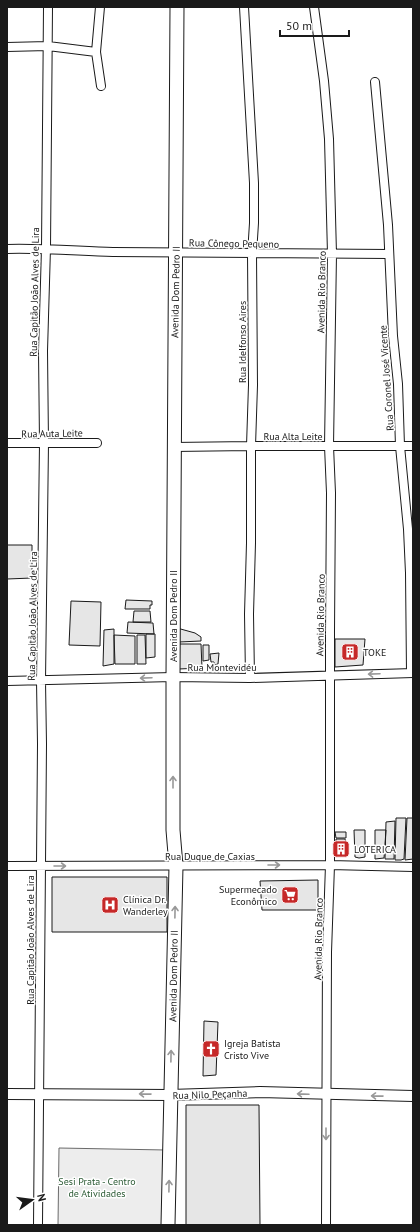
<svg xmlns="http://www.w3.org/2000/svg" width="420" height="1232" font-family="'PT Sans',sans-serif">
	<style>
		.built { fill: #ededed; stroke: #6a6a6a }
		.building { fill: #e6e6e6; stroke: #1a1a1a }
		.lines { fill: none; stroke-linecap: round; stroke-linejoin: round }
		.minor-casing { stroke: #1a1a1a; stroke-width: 10 }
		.tertiary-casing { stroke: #1a1a1a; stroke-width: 12 }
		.primary-casing { stroke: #1a1a1a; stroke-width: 15 }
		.minor { stroke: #fff; stroke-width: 8 }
		.tertiary { stroke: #fff; stroke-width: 10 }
		.primary { stroke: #fff; stroke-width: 13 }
		.oneway { stroke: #989898 }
		.labels { text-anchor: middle; stroke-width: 3; stroke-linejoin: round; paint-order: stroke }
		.street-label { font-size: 10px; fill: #1a1a1a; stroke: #fff }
		.poi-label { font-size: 10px; fill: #1a1a1a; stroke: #fff; text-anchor: start }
		.park-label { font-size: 10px; fill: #2b5a34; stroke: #fff }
	</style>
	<rect width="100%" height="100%" fill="#fff"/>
	<path class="built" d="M59,1148l107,2 -1,75h-107z"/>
	<path class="building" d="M7,545h25v33l-25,1z
		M126,600l26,1v4h-2v4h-25z
		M71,601l30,1 -1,44 -31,-1z
		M134,611h16l1,11h-18z
		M128,622l25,1 1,11 -27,-1z
		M177,628l18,5 6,4v4l-22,1z
		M114,629v35l-11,2 1,-36z
		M146,634h9v23l-9,1z
		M114,635l21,1v28h-20z
		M137,635h8l1,29h-9z
		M335,639h30l-2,26 -28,2z
		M179,644h22l1,24 -24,1z
		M203,645h6v15l-6,1z
		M219,653l-1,11 -4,1v-3h-3l-1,-8z
		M396,818h10l-2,41 -3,1h-6z
		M407,818h6v41l-8,1z
		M395,821l-1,38h-9l1,-37z
		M354,830h11v27l-6,1 -4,-1z
		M375,830h11l-2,28 -9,1z
		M335,832h11v6h-10z
		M336,839h9l1,4h-10z
		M336,843l9,1 1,12 -9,-1z
		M52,877h115v55h-115z
		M318,880v30h-56l-2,-29z
		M204,1021l14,1 -2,53 -13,1z
		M186,1105h73l1,120h-74z"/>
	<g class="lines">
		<defs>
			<path id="minor" d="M100,7l-4,45 5,34
				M244,7l10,176v40l-2,31 1,131 -2,61v97l-2,71 1,64
				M314,7l10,74 5,58 3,115 -3,192 2,47 -1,140v232l-3,87 -1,273
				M7,47l41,-1 48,6
				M375,82l13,143 5,111 5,48 2,62 8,83 2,44 1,100
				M7,249c35,-1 71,2 106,3 92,1 184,2 276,2
				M7,443h90
				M173,447l78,-1h162
				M7,681l166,-4 77,1 163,-5
				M7,866l323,-1 83,2
				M38,1225l4,-481 -1,-63 3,-238 -1,-92 3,-103 2,-241"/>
			<path id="tertiary" d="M7,1094l163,1 90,-3 153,4"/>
			<path id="primary" d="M168,1225l8,-359 -3,-36v-153l4,-670"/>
		</defs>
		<use href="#minor" class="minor-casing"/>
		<use href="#tertiary" class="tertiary-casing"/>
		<use href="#primary" class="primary-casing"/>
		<use href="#minor" class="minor"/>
		<use href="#tertiary" class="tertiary"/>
		<use href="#primary" class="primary"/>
	</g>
	<defs><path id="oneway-shaft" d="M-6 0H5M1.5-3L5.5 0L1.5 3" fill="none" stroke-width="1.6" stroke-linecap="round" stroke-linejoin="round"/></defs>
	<g class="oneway">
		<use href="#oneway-shaft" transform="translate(374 674) rotate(178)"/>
		<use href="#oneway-shaft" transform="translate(146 678) rotate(178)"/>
		<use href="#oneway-shaft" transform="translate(173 782) rotate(-90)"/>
		<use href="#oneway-shaft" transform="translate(274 865)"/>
		<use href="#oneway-shaft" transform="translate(60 866)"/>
		<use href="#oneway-shaft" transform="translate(175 912) rotate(-89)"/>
		<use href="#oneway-shaft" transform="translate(171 1056) rotate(-89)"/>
		<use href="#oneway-shaft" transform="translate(145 1094) rotate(-179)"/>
		<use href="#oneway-shaft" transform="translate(303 1094) rotate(-178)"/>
		<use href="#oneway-shaft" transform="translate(377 1096) rotate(-179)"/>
		<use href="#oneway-shaft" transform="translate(326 1134) rotate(90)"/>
		<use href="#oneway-shaft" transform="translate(169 1186) rotate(-89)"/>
	</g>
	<defs>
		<symbol id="building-square" viewBox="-11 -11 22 22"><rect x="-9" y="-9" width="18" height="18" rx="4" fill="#c62828" stroke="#fff"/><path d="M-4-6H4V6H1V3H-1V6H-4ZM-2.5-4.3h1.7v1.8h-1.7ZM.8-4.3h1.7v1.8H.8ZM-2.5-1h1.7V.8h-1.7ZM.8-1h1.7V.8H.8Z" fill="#fff"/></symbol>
		<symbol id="supermarket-square" viewBox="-11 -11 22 22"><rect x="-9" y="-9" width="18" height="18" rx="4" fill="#c62828" stroke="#fff"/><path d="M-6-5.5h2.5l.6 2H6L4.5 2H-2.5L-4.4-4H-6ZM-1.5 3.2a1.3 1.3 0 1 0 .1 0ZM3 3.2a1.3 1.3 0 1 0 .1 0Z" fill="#fff"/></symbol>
		<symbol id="hospital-square" viewBox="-11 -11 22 22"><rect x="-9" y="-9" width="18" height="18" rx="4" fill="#c62828" stroke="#fff"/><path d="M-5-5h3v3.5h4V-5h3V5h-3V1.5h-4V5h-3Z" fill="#fff"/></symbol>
		<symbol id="church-square" viewBox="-11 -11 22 22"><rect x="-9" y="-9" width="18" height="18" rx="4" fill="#c62828" stroke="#fff"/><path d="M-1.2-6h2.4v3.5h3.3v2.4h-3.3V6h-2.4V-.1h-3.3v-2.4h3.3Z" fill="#fff"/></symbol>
	</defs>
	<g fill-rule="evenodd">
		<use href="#building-square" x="340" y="642" width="20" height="20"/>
		<use href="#building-square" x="331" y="839" width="20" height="20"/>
		<use href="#supermarket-square" x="280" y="885" width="20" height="20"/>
		<use href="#hospital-square" x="100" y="895" width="20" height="20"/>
		<use href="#church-square" x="201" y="1039" width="20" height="20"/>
	</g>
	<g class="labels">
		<g class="street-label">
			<text transform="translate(234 243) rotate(1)" y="4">Rua Cônego Pequeno</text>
			<text transform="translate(34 292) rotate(-89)" y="4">Rua Capitão João Alves de Lira</text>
			<text transform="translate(175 292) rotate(-89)" y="4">Avenida Dom Pedro II</text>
			<text transform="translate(321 292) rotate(-89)" y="4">Avenida Rio Branco</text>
			<text transform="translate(242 342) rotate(-90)" y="4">Rua Idelfonso Aires</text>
			<text transform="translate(386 378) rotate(-94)" y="4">Rua Coronel José Vicente</text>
			<text transform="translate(52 433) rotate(-1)" y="4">Rua Auta Leite</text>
			<text x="293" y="440">Rua Alta Leite</text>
			<text transform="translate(320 615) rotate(-89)" y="4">Avenida Rio Branco</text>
			<text transform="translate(32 616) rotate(-89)" y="4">Rua Capitão João Alves de Lira</text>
			<text transform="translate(173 616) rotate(-90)" y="4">Avenida Dom Pedro II</text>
			<text x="222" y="671">Rua Montevidéu</text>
			<text x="210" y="860">Rua Duque de Caxias</text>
			<text transform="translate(318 939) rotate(-89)" y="4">Avenida Rio Branco</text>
			<text transform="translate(30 940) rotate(-90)" y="4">Rua Capitão João Alves de Lira</text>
			<text transform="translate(173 976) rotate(-89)" y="4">Avenida Dom Pedro II</text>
			<text transform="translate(210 1094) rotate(-2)" y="4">Rua Nilo Peçanha</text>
		</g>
		<g class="poi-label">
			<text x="363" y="656">TOKE</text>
			<text x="354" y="853">LOTERICA</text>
			<text x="277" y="893" text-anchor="end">Supermecado<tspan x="277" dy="12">Econômico</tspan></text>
			<text x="123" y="903">Clínica Dr.<tspan x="123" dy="12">Wanderley</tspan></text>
			<text x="224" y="1047">Igreja Batista<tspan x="224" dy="12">Cristo Vive</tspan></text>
		</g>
		<g class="park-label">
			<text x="97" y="1185">Sesi Prata - Centro<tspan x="97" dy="12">de Atividades</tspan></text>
		</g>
	</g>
	<rect width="420" height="1232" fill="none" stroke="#1a1a1a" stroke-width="16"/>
	<g transform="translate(32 1200) rotate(76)" stroke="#ffffff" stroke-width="3" paint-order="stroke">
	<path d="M0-3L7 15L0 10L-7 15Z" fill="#1a1a1a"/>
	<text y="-6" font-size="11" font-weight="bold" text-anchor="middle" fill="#1a1a1a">N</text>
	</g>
	<path d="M280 30v6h69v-6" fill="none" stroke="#1a1a1a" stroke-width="2"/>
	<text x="286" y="30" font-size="12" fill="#1a1a1a" stroke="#ffffff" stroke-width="3" paint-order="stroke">50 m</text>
</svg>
